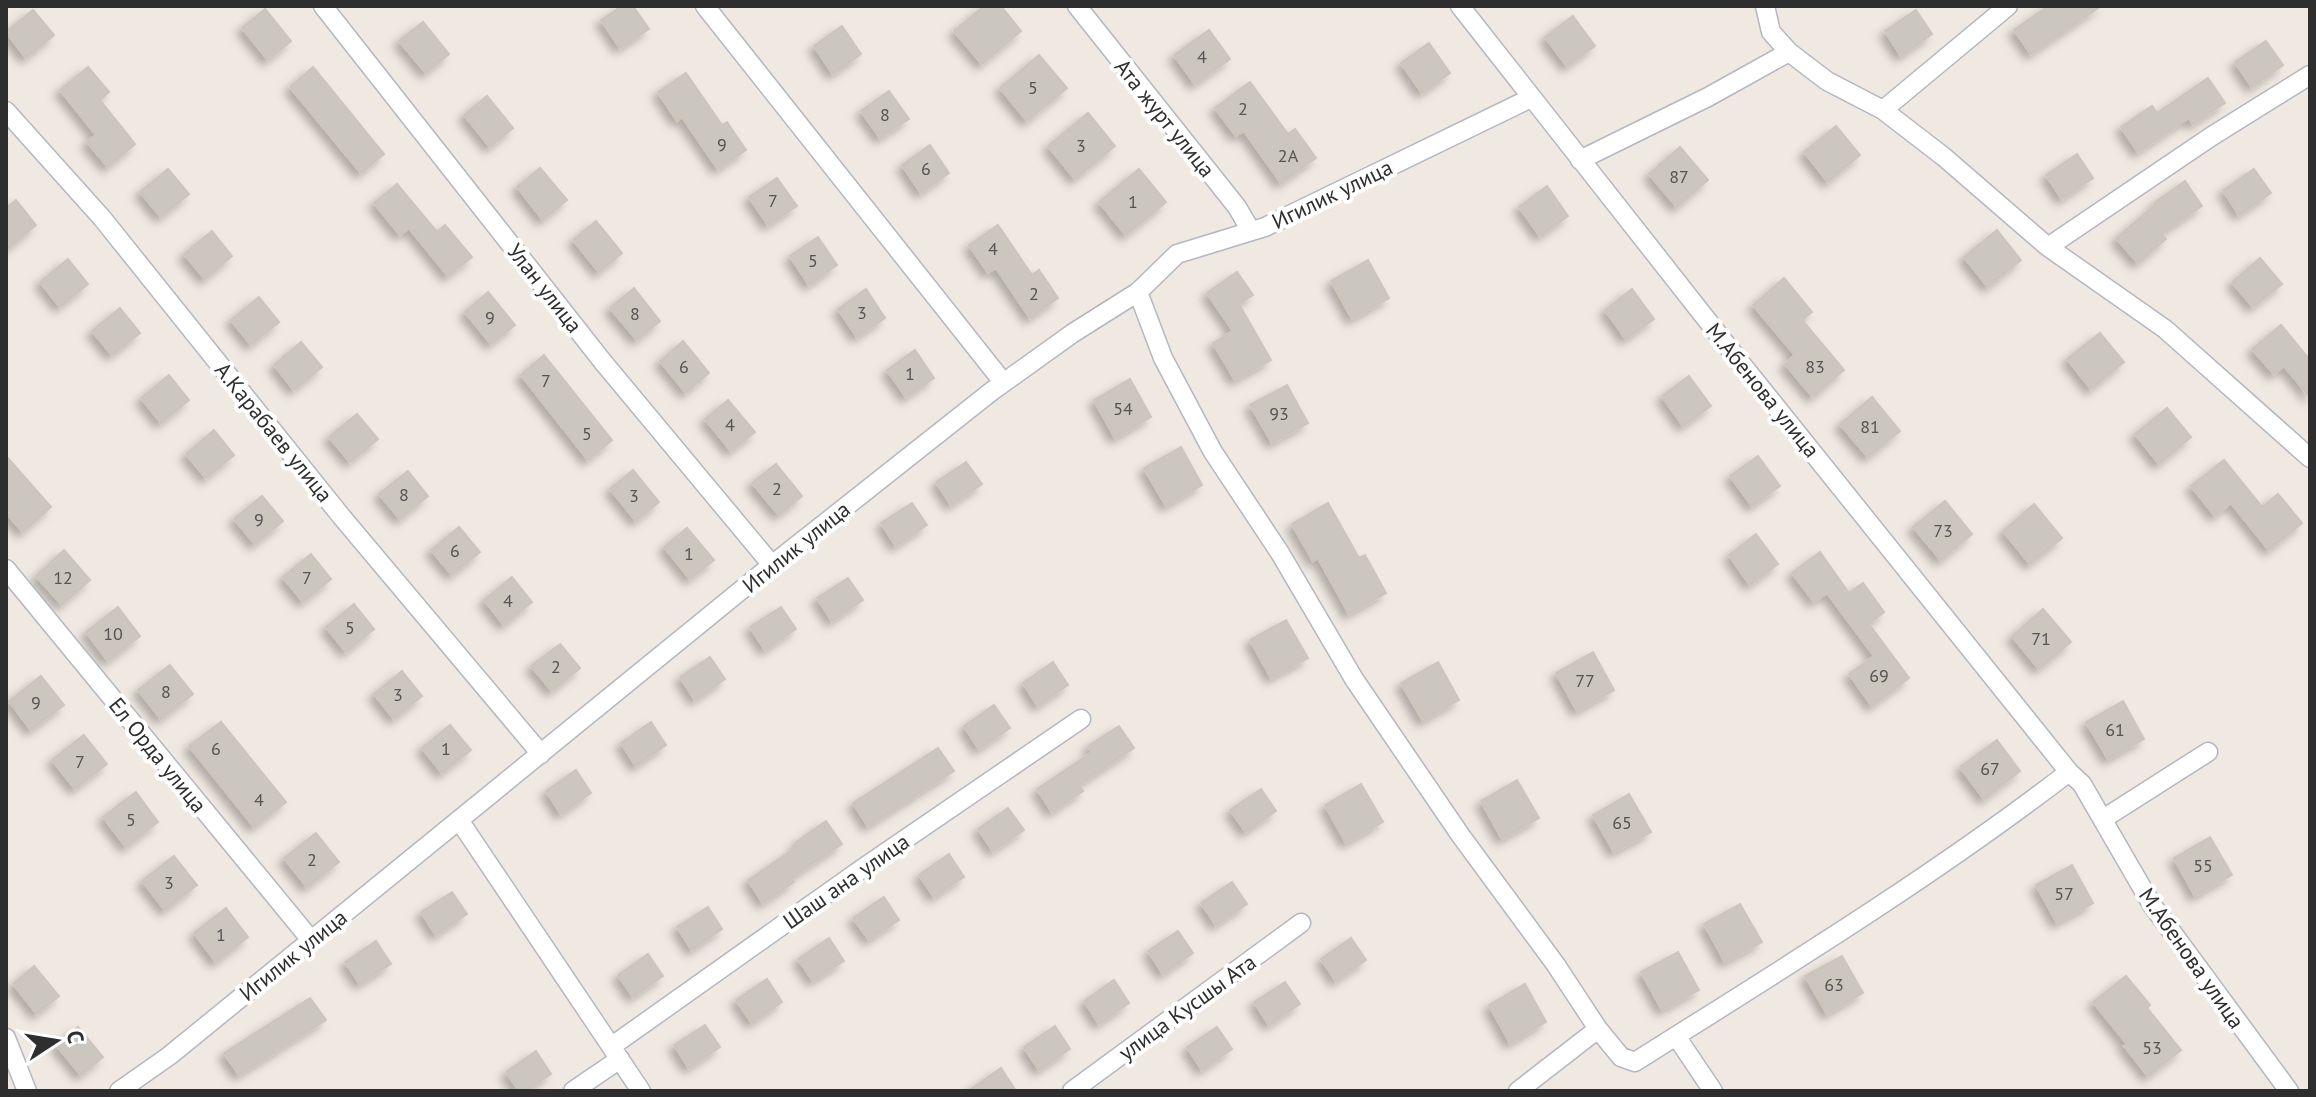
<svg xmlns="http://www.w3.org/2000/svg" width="2316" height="1097" font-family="'PT Sans',sans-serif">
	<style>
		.building { fill: #cbc7bf; stroke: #cbc5ba; stroke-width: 2; filter: url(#shadow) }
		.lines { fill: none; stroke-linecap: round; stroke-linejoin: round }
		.minor-casing { stroke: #b4b7c1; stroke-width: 21 }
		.minor { stroke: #fff; stroke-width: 18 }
		.labels { text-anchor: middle; stroke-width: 8; stroke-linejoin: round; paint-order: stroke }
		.number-label { font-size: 18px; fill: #555452 }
		.street-label { font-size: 22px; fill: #2e2e2e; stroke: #fff }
	</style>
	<defs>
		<filter id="shadow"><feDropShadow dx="-5.5" dy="5.5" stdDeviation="4" flood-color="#0004"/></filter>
	</defs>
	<rect width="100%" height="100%" fill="#efe9e1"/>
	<path class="building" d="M622,6h11l16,23 -29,19 -19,-28z
		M984,6h17l20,25 -39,33 -28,-33z
		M2048,6h53l-70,48 -17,-24z
		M265,9l26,32 -23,19 -26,-32z
		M33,10l21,25 -28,23 -20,-26z
		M1916,10l16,24 -31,22 -16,-25z
		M1573,16l22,30 -28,20 -22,-29z
		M423,22l26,32 -23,19 -27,-32z
		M842,26l19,28 -28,20 -19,-28z
		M1209,30l21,29 -35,25 -21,-29z
		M2266,41l17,24 -31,22 -17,-25z
		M1429,43l21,30 -28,20 -21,-30z
		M1039,55l28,33 -40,33 -27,-33z
		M88,67l21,25 -9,8 35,44 -27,23 -21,-25 9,-7 -36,-45z
		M313,67l71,87 -23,19 -71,-86z
		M686,73l36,52 5,-3 19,28 -28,19 -36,-52 -5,4 -19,-29z
		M2208,78l17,25 -32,21 -4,-6 -51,34 -17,-25 31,-21 5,7z
		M1250,82l38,52 7,-5 21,29 -35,25 -37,-52 -8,5 -21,-28z
		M889,91l20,28 -29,19 -19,-27z
		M487,96l26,32 -23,19 -26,-32z
		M1088,113l27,33 -40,33 -27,-33z
		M1836,126l24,29 -32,27 -24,-30z
		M930,145l19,28 -28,20 -19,-28z
		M1680,147l28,33 -31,27 -28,-33z
		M2077,154l16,24 -31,21 -16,-24z
		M540,168l27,32 -24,20 -26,-33z
		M168,169l21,25 -28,23 -21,-25z
		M1139,169l27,33 -40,33 -27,-33z
		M2254,169l17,24 -32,22 -16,-25z
		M777,178l20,28 -29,19 -19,-28z
		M2185,181l17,25 -41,28 5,5 -28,24 -22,-25 39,-33 -1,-2z
		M397,184l40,48 8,-7 27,32 -24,19 -39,-48 -9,7 -26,-32z
		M1547,186l21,30 -28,20 -21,-29z
		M16,200l20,25 -30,25v-42z
		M596,221l26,32 -23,19 -26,-32z
		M998,225l34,50 7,-5 19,28 -28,20 -34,-50 -8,5 -19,-28z
		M1997,230l24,30 -33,27 -24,-30z
		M212,231l20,25 -27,23 -21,-25z
		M818,237l19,28 -28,20 -19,-29z
		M2260,258l22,26 -29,23 -21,-25z
		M68,259l20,25 -28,23 -20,-25z
		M1368,260l21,38 -37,21 -21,-38z
		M1237,272l16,23 -14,9 32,56 -36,20 -22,-37 20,-12 -26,-38z
		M1784,278l28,34 -10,8 42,50 -31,27 -28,-33 10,-9 -42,-50z
		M634,288l26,33 -23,19 -27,-32z
		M866,289l19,29 -28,19 -19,-28z
		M1632,289l22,30 -28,20 -21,-29z
		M488,292l27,33 -24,19 -26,-32z
		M259,297l20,25 -28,23 -20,-25z
		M120,308l20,25 -28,22 -20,-24z
		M2281,325l29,35v37l-26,-31 -10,8 -22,-25z
		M2100,333l24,29 -33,27 -24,-30z
		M683,341l26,32 -23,20 -26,-32z
		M301,342l21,25 -28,23 -20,-25z
		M915,350l19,28 -28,19 -19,-27z
		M544,355l68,85 -24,20 -67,-85z
		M169,375l20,25 -28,23 -20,-25z
		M1689,376l22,30 -28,20 -21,-30z
		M1130,379l21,38 -36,21 -21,-38z
		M1287,385l21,38 -36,20 -22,-38z
		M1872,397l28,34 -32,26 -28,-33z
		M728,400l27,32 -24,19 -26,-32z
		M2167,408l24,29 -32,27 -24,-30z
		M357,414l21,25 -28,23 -21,-25z
		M214,430l20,25 -28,23 -20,-24z
		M1181,447l21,38 -36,21 -22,-38z
		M6,456l45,51 -28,25 -17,-19z
		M1758,456l22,30 -28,20 -22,-30z
		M2224,460l38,47 16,-13 24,29 -33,27 -38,-47 -16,13 -24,-30z
		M966,462l16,22 -31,21 -15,-23z
		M776,464l26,32 -23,19 -27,-32z
		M633,470l26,32 -23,19 -26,-32z
		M408,471l20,25 -28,23 -21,-25z
		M262,496l21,25 -28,23 -21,-25z
		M1945,501l27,33 -31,26 -28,-33z
		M912,503l15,22 -31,21 -15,-23z
		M1328,503l31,55 6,-3 21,38 -37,21 -31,-56 -5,3 -21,-37z
		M2034,504l28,34 -32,26 -27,-33z
		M459,527l21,25 -28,23 -21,-25z
		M687,528l27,32 -24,19 -26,-32z
		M1756,534l22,30 -28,21 -21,-30z
		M64,550l26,30 -28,25 -26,-29z
		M1820,552l29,41 14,-10 21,29 -15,12 40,54 -37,28 -23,-32 25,-18 -47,-63 -13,9 -22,-29z
		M311,554l20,25 -28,23 -20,-25z
		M512,577l20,25 -28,23 -20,-25z
		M848,578l15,22 -31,21 -15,-23z
		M354,604l20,25 -28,23 -20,-25z
		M118,607l22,29 -32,25 -22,-29z
		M781,607l15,22 -31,21 -15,-23z
		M2043,609l28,33 -32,27 -27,-33z
		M1286,620l22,38 -37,20 -21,-38z
		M560,644l20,24 -28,23 -21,-25z
		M1593,652l21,38 -37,21 -21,-38z
		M710,657l15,22 -30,21 -15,-23z
		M1053,662l15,23 -30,21 -15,-23z
		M1438,662l21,38 -36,21 -22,-38z
		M170,665l23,29 -32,25 -23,-29z
		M402,671l20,25 -28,23 -20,-25z
		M41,676l23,29 -33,25 -22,-29z
		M2123,701l21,38 -36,20 -22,-37z
		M994,705l16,23 -31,21 -15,-23z
		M221,722l65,80 -32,25 -65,-81z
		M651,722l15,23 -30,21 -15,-23z
		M450,725l21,25 -29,23 -20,-25z
		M1119,726l15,22 -55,37 4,6 -31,21 -15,-23 55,-37 -4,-6z
		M84,735l23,29 -32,25 -23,-29z
		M1997,740l23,31 -36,28 -24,-32z
		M938,748l16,23 -86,55 -15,-23z
		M576,770l15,23 -30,21 -15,-23z
		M1517,780l22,38 -37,21 -21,-38z
		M1361,784l22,38 -37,21 -21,-38z
		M1261,789l15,22 -30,21 -16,-22z
		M136,792l22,30 -32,25 -23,-30z
		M1629,794l22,38 -37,20 -21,-37z
		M1008,808l16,22 -31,21 -15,-22z
		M826,821l16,23 -51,34 3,4 -31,21 -15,-23 50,-34 -2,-4z
		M316,833l23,29 -32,25 -23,-29z
		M2210,837l22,38 -37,21 -21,-38z
		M949,854l15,23 -30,20 -15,-22z
		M174,856l23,29 -32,25 -23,-29z
		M2072,865l21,38 -36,20 -21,-38z
		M1232,882l15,22 -31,21 -15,-22z
		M452,892l15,22 -31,21 -15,-23z
		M884,897l15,23 -30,20 -16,-22z
		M1740,904l22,38 -37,20 -21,-38z
		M708,907l14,22 -30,21 -15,-23z
		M226,908l22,29 -32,25 -22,-29z
		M1178,931l15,22 -30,21 -15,-23z
		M829,938l15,23 -31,20 -15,-22z
		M1351,938l15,22 -30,21 -15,-22z
		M376,941l15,23 -31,20 -15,-22z
		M1678,952l21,38 -37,20 -21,-38z
		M648,954l15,22 -30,21 -15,-22z
		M1842,956l21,37 -36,21 -22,-38z
		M34,966l25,30 -22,18 -24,-30z
		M2126,976l24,29 -3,3 34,42 -33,26 -24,-30 3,-2 -34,-42z
		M767,979l15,23 -30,21 -16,-23z
		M1114,980l15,23 -30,21 -15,-23z
		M1285,982l15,22 -31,21 -15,-23z
		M1525,984l21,38 -36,21 -21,-38z
		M310,998l16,22 -87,55 -15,-22z
		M705,1025l15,22 -31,21 -15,-23z
		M1055,1026l15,23 -31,21 -15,-23z
		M78,1027l25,30 -22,18 -25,-30z
		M1217,1027l15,22 -30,21 -15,-23z
		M536,1051l15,23 -25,17h-7l-13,-19z
		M1001,1068l15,23h-48z"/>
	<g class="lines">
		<defs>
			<path id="minor" d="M323,6l280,356 169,203
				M705,6l298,376
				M1077,6l160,201 14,24
				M1460,6l280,356 329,410 13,12 70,121 137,186
				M1765,6l6,26 18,20 38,29 56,29 61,47 104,90 117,82 145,129
				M1883,110l125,-104
				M6,111l96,107 239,298 200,238
				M1580,160l128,-63 81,-45
				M2048,247l164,-111 98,-61
				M1138,292l25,66 50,94 67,101 74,126 107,157 95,129 42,64 23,28 14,5c147,-93 296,-184 434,-290
				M6,569l305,371
				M2103,819l105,-67
				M459,820l182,271
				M1676,1036l37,55
				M6,1038l21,53
				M612,1046l251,-178 218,-149
				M119,1091l50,-35 603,-491 220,-174 81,-58 65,-41 39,-38 88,-27 266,-129
				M573,1091l47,-32
				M1072,1091l229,-168
				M1518,1091l80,-62"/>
		</defs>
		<use href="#minor" class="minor-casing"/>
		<use href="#minor" class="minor"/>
	</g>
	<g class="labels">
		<g class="number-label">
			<text x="1202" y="63">4</text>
			<text x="1033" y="94">5</text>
			<text x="1243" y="115">2</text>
			<text x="885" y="121">8</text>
			<text x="722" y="151">9</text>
			<text x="1081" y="152">3</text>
			<text x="1288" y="162">2А</text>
			<text x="926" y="175">6</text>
			<text x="1679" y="183">87</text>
			<text x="773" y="207">7</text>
			<text x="1133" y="208">1</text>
			<text x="993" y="255">4</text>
			<text x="813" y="267">5</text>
			<text x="1034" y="300">2</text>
			<text x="862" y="319">3</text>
			<text x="635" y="320">8</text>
			<text x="490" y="324">9</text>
			<text x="684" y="373">6</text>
			<text x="1815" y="373">83</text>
			<text x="910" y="380">1</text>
			<text x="546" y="387">7</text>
			<text x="1123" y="415">54</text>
			<text x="1279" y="420">93</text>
			<text x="730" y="431">4</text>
			<text x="1870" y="433">81</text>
			<text x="587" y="440">5</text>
			<text x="777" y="495">2</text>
			<text x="404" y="501">8</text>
			<text x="634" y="502">3</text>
			<text x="259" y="526">9</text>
			<text x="1943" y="537">73</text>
			<text x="455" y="557">6</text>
			<text x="689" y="560">1</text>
			<text x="63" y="584">12</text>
			<text x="307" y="584">7</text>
			<text x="508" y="607">4</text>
			<text x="350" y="634">5</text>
			<text x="113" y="640">10</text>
			<text x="2041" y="645">71</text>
			<text x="556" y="673">2</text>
			<text x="1879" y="682">69</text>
			<text x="1585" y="687">77</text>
			<text x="166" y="698">8</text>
			<text x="398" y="701">3</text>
			<text x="36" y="709">9</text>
			<text x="2115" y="736">61</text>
			<text x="216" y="755">6</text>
			<text x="446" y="755">1</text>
			<text x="80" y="768">7</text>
			<text x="1990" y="775">67</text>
			<text x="259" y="806">4</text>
			<text x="131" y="826">5</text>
			<text x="1622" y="829">65</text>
			<text x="312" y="866">2</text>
			<text x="2203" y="872">55</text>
			<text x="169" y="889">3</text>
			<text x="2064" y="900">57</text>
			<text x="221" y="941">1</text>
			<text x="1834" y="991">63</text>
			<text x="2152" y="1054">53</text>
		</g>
		<g class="street-label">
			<text transform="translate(1165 118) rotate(51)" y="8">Ата журт улица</text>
			<text transform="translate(1332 194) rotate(-26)" y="8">Игилик улица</text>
			<text transform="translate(545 288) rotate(52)" y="8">Улан улица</text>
			<text transform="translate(1763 390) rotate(51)" y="8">М.Абенова улица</text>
			<text transform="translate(274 432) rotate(51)" y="8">А.Карабаев улица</text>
			<text transform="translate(796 547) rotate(-39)" y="8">Игилик улица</text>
			<text transform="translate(158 755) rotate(51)" y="8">Ел Орда улица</text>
			<text transform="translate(846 881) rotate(-35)" y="8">Шаш ана улица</text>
			<text transform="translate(293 955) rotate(-39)" y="8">Игилик улица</text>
			<text transform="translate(2192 958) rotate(55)" y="8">М.Абенова улица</text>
			<text transform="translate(1187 1007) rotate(-36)" y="8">улица Кусшы Ата</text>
		</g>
	</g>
	<rect width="2316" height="1097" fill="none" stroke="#2e2e2e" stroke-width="16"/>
	<g transform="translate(56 1041) rotate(78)" stroke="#ffffff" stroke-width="6" paint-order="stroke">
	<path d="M0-6L14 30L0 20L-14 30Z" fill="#2e2e2e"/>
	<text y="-12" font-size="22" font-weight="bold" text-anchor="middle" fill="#2e2e2e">С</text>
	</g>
</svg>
